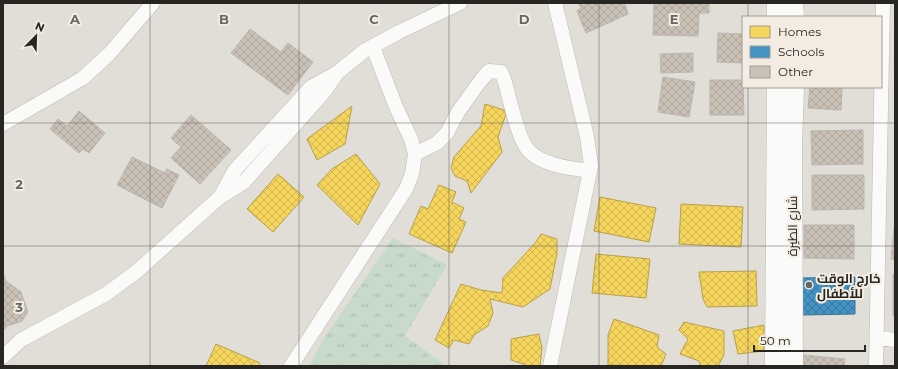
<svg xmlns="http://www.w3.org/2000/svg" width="898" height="369" font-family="Montserrat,Cairo,sans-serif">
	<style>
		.grass { fill: url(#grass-tufts) }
		.homes { fill: url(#homes-cross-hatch); stroke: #b8a04b }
		.schools { fill: url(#schools-cross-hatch); stroke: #3b7293 }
		.building { fill: url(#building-cross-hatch); stroke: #b9b6b2 }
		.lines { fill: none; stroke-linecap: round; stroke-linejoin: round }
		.minor-casing { stroke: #bdbab5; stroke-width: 15 }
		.secondary-casing { stroke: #bdbab5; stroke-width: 21 }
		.minor { stroke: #fafaf9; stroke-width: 14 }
		.secondary { stroke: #fafaf9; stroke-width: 20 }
		.grid { fill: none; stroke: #696662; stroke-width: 1; stroke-opacity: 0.55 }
		.poi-dot { fill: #696662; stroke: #f3ece2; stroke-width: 1.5 }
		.labels { text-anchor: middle; stroke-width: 4; stroke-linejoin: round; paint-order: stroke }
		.street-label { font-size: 13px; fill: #282622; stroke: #f3ece2 }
		.poi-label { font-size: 13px; font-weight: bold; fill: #282622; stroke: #f3ece2; text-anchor: start }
		.grid-label { font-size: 13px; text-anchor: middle; font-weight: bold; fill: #696662; stroke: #f3ece2; stroke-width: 4; stroke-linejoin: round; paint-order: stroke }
	</style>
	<defs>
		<pattern id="grass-tufts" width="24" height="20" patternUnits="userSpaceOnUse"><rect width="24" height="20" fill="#c8dbca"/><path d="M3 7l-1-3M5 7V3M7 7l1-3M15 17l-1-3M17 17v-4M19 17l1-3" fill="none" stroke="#acbcad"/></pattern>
		<pattern id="homes-cross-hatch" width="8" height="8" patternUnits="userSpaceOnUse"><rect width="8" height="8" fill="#f6d55c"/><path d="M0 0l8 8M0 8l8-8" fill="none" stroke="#d3b750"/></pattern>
		<pattern id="schools-cross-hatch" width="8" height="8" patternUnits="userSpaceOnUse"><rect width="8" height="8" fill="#4393c3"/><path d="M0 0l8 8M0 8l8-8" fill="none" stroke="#38789e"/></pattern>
		<pattern id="building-cross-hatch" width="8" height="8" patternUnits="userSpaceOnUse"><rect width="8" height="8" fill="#cac1b6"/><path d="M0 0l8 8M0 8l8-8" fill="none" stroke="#aea69c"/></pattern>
	</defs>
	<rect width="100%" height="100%" fill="#e1ded8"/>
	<path class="grass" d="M393,238l54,27 -42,71 42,30h-138l17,-31z"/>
	<path class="homes" d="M485,104l22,7 -9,26 4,15 -31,41 -4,-12 -12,-5 -4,-8 3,-11 27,-31z
		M352,106l-7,38 -28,16 -10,-21z
		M356,154l24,30 -22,41 -41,-40 15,-16z
		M278,174l26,23 -31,35 -26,-23z
		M439,185l17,7 -4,10 12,6 -5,11 7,3 -14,31 -43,-19 12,-28 7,3z
		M600,197l56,11 -7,34 -55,-11z
		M681,204l62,3 -2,40 -62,-3z
		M541,234l16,5v14l-7,36 -27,18 -33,-8 3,14 -5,13 -14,9 -5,9 -15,-4 -5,8 -14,-8 26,-56 20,6 21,3 1,-15 33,-36z
		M596,254l54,5 -4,39 -54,-5z
		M756,271l1,35 -50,1 -4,-8 -4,-27z
		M614,319l45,16 -2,12 9,7 -5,12 -53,-1v-30z
		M684,322l40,9v24l-6,11h-18l-1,-5 -19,-7 8,-15 -9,-9z
		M764,325v26l-26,3 -5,-23z
		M539,334l3,14 -2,18h-11l-18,-6v-21z
		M216,344l44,19 -2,3h-52z"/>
	<path class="schools" d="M855,277v37l-53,1 -1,-37z"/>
	<path class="building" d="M578,3h49l-2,1 3,10 -42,19 -9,-22 4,-3z
		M654,3h55v10h-10l-1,23 -45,-1z
		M250,29l31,23 7,-9 25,19 -25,33 -57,-42z
		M718,33l25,1v29l-26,-1z
		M693,53v19l-32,1 -1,-19z
		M663,77l32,5 -6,35 -31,-5z
		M710,80h33l1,35h-34z
		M810,87h40l-8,1 -1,22 -33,-2z
		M79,111l26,22 -16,20 -6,-4 -4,4 -29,-24 8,-10 9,7z
		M191,115l40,35 -31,34 -29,-26 10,-11 -10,-9z
		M863,130v34l-51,1 -1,-34z
		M132,157l33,16 2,-4 12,6 -17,33 -45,-23z
		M812,175h52v34l-52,1z
		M895,220v40l-4,-1z
		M804,225h50v34l-50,-1z
		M3,273l3,8 15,11 7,20 -6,9 -15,5 -4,5z
		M893,274h2v42h-2z
		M804,355l41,4 -1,7h-41z"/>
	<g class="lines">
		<defs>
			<path id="minor" d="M3,124l80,-46 26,-24 44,-51
				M415,154l22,-11 10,-10 11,-21 23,-32 8,-9 12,1 3,7c5,16 14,62 25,72 15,15 41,17 61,20
				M221,195l14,-25 76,-83 27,-15 26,-21 35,-19 61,-29
				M878,338l17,2
				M3,357l18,-17 85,-46 30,-22 84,-75 24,-15 80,-90 14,-20
				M291,366l115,-177 6,-15 3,-20 -4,-15 -15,-32 -23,-60
				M550,366l41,-200 -4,-29 -32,-134
				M876,366l7,-363"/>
			<path id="secondary" d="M777,3v14
				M793,3l1,14
				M775,366l2,-279
				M793,366l-1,-223 2,-56"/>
		</defs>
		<use href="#minor" class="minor-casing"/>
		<use href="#secondary" class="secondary-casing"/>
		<use href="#minor" class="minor"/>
		<use href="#secondary" class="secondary"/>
	</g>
	<path class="grid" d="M150,3v363M299,3v363M449,3v363M599,3v363M748,3v14M748,87v279M3,123h892M3,246h892"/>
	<circle class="poi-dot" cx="809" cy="285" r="4"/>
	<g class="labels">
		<g class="street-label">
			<text transform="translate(792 226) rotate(-90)" y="5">شارع الطيرة</text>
		</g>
		<g class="poi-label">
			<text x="817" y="283">خارج الوقت<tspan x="817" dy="15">للأطفال</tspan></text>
		</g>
	</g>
	<g class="grid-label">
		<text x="75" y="24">A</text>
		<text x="224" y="24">B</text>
		<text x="374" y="24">C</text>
		<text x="524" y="24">D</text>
		<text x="674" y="24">E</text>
		<text x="19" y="189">2</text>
		<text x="19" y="312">3</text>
	</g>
	<rect width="898" height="369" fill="none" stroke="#282622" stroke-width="8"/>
	<rect x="742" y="16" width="140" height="72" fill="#f3ece2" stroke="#a29d95"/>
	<rect x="750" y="26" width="20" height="12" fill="#f6d55c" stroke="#a29d95"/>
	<text x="778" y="36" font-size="12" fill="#282622">Homes</text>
	<rect x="750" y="46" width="20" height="12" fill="#4393c3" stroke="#a29d95"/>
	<text x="778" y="56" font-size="12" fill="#282622">Schools</text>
	<rect x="750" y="66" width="20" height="12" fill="#cac1b6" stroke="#a29d95"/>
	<text x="778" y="76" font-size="12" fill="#282622">Other</text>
	<g transform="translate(36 36) rotate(23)" stroke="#f3ece2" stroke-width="3" paint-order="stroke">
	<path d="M0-3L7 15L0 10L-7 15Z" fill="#282622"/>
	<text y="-6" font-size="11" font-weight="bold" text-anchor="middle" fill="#282622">N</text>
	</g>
	<path d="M754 345v6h111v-6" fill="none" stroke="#282622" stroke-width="2"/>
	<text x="760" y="345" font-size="12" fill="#282622" stroke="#f3ece2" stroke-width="3" paint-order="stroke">50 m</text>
</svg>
